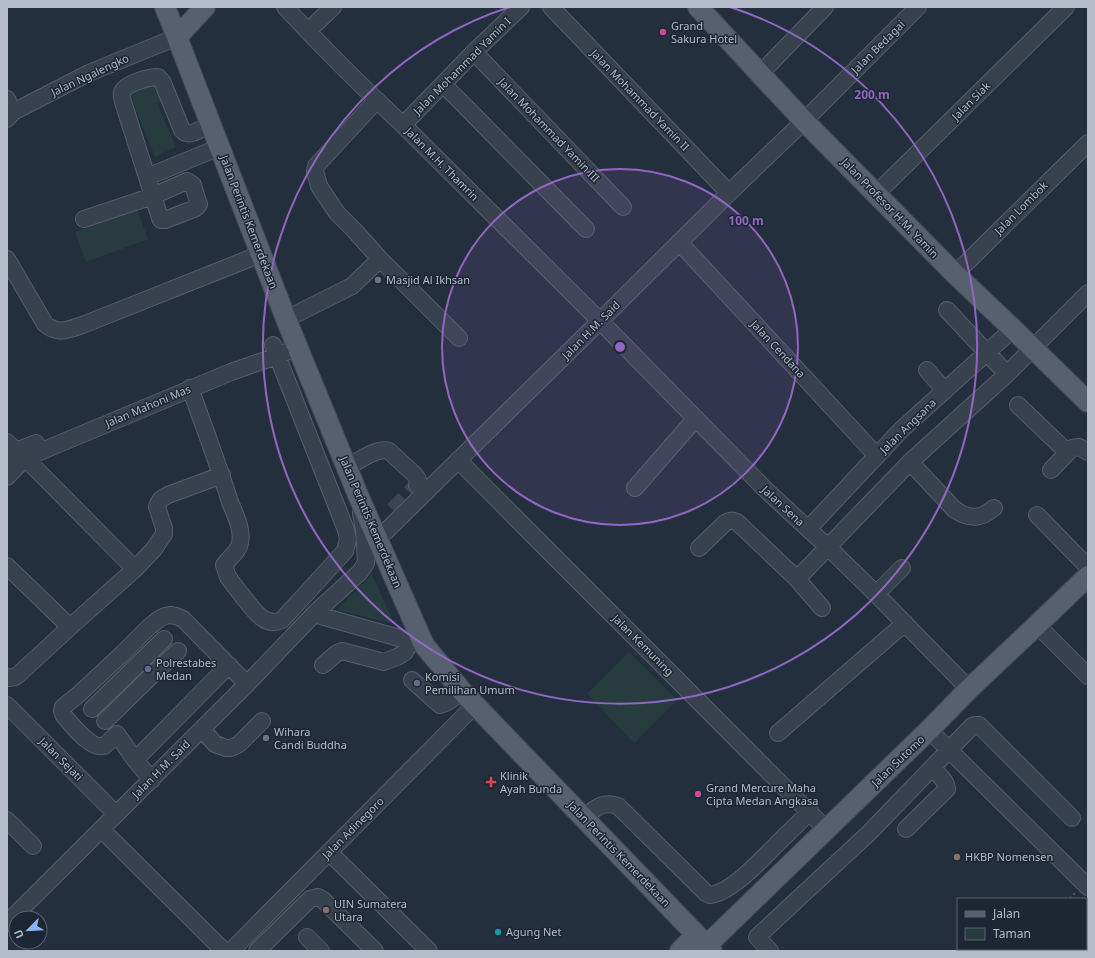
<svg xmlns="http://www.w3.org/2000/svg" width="1095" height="958" font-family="'Noto Sans',sans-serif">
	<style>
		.green { fill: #263c3f }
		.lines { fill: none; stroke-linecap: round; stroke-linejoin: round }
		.minor-tunnel { stroke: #3a4453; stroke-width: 16; stroke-dasharray: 16 8; stroke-linecap: butt }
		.minor-casing { stroke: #565f6c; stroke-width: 18 }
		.major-casing { stroke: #414a57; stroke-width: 22 }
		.path { stroke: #44595c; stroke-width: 2; stroke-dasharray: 3 3; stroke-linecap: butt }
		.minor { stroke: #38414e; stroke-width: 16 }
		.major { stroke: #56606e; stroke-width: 20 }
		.ring { fill: none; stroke: #9266c3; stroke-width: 2 }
		.hotel-dot { fill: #d1479c; stroke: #1d2633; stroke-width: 1.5 }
		.worship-dot { fill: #6b7280; stroke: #1d2633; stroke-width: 1.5 }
		.service-dot { fill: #5c6f8a; stroke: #1d2633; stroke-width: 1.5 }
		.health-dot { fill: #e0444e; stroke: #1d2633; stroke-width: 1.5 }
		.education-dot { fill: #8d6e63; stroke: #1d2633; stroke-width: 1.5 }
		.culture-dot { fill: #0f9aa8; stroke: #1d2633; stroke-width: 1.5 }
		.labels { text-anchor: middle; stroke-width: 3; stroke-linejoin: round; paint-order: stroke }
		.poi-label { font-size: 11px; fill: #b4bcc9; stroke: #1d2633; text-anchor: start }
		.street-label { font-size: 11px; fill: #b4bcc9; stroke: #1d2633 }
		.centre { fill: #9266c3; stroke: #1d2633; stroke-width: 2 }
		.ring-label { font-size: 12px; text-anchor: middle; font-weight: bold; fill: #9266c3; stroke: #1d2633; stroke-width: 3; stroke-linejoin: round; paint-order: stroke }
	</style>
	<rect width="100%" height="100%" fill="#242f3e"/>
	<path class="green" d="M155,82l8,18 -6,3 19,44 -21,10 -26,-64z
		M137,209l11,30 -62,23 -11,-30z
		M372,574l22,50 -57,-14z
		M629,652l48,48 -43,43 -47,-49z"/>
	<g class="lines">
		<path class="minor-tunnel" d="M393,510l24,-25"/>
		<defs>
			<path id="minor" d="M285,7c38,41 77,80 118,118l197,196 164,167 44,41 20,18 48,47 93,95
				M551,7l178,186
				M308,31l25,-24
				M474,52l149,155
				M760,74l65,-67
				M443,84l143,145
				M7,99l6,13
				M377,100l-61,66 -1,5 4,15 18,27 17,17 26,29 79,79
				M7,119l6,-7 76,-39 88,-36
				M210,124c-8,4 -21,15 -28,6l-20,-49 -4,-4c-9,0 -32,6 -36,15 -1,3 0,6 1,10l24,75 73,-30
				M403,125l71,-73 47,-45
				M876,194l190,-187
				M84,219l69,-23 34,-15 6,4 5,17 1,2 -3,4 -31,12h-4l-1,-2 -13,-41
				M679,242l198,214
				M7,259l38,65c14,12 25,5 40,0l176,-70
				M955,274l133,-131
				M947,310l60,64
				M286,319l66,-33 28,-27
				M927,370l18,21
				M190,388c14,38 28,76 40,114 5,12 13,28 10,41 -1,8 -11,15 -16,22l4,12c6,8 11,15 17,22 9,12 21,29 37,21l63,-69 3,-12 -2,-9 -73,-185
				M1018,405l49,47
				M7,442l9,9 9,7 110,111
				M7,459l9,-8 20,-8
				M458,460l369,370
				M910,462l44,47c8,6 19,10 29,6 4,-2 8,-5 11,-7
				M347,468c11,-7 30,-21 42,-17l25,23c4,4 5,6 3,11
				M1051,470l21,-22 7,-1 9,5
				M7,477l18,-19 206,-86 46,-16 21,-9
				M635,488l61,-70
				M1037,515l51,52
				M808,529l94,-100 111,-100
				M378,539l222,-218 129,-128 75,-72 114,-114
				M699,548l26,-25c5,-3 7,-3 12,-1l60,57 25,29
				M7,566l63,61
				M797,579l113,-117 97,-88 81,-81
				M876,594l26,-26
				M314,614l110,31
				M1037,625l51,51
				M323,665l14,-12 5,-2 42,11 15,-6 6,-4 6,-11
				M7,677l2,1 6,-1 4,-3 51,-47 65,-58 19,-20 10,-15v-6l-7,-21 1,-3 3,-5 7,-4 54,-20
				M412,680l28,25c9,-2 14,-8 21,-15
				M7,705l109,109
				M92,709l72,-70
				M105,721l43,-42 30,-28
				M202,729l13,15 11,4h5l8,-4 23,-23
				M778,733l127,-110
				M135,760l94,-95
				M152,780l-17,-20 -18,-26 -13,12c-14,3 -31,-20 -40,-30l-2,-5 1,-4 15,-12 45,-42 26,-26 10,-8 6,-3 5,-1 6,1 7,3 64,65
				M584,817c12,-9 18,-16 34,-11l88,87 4,2c21,-2 52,-36 66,-50 11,-11 23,-22 34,-34
				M1072,818l-93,-93h-4l-3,1 -23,24 139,137
				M7,820l26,26
				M101,829l123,122
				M906,829l41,-40c-1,-9 -8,-14 -15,-21
				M329,852l100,99
				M7,923l240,-239 67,-70 46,-42 6,-9 -2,-33 -3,-17
				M307,937l14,14
				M231,951l244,-246
				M257,951l53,-52 8,-2 4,2 53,52
				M770,951l-13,-14 113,-105 79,-82 -20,-20"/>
			<path id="major" d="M165,7l12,30 109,282 72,176 66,150 37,45 14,15 237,246
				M698,7l106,114 151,153 58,55 75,73
				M177,37l28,-30
				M680,951l16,-16
				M699,951l8,-6 222,-215 40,-41 68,-64 51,-49"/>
		</defs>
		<use href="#minor" class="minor-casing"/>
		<use href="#major" class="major-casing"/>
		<path class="path" d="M1069,899l6,-6
			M1024,951l1,-2"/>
		<use href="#minor" class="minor"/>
		<use href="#major" class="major"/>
	</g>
	<circle cx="620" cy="347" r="178" fill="#9266c3" fill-opacity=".12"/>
	<g class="ring">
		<circle cx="620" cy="347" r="178"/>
		<path d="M730 7A357 357 0 1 1 510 7"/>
	</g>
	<g class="hotel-dot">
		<circle cx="663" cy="32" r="4"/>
		<circle cx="698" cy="794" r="4"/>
	</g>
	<g class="worship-dot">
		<circle cx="378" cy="280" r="4"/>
		<circle cx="266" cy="738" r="4"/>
	</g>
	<g class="service-dot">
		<circle cx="148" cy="669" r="4"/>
		<circle cx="417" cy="683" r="4"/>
	</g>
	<path class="health-dot" d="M489 776h4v4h4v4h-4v4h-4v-4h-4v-4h4z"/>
	<g class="education-dot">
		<circle cx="957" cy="857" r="4"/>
		<circle cx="326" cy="910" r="4"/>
	</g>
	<circle class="culture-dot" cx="498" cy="932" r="4"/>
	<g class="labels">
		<g class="poi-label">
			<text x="671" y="30">Grand<tspan x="671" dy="13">Sakura Hotel</tspan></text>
			<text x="386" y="284">Masjid Al Ikhsan</text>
			<text x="156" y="667">Polrestabes<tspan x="156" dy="13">Medan</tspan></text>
			<text x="425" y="681">Komisi<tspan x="425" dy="13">Pemilihan Umum</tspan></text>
			<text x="274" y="736">Wihara<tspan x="274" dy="13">Candi Buddha</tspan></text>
			<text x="500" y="780">Klinik<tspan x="500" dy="13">Ayah Bunda</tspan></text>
			<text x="706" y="792">Grand Mercure Maha<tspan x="706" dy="13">Cipta Medan Angkasa</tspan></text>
			<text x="965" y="861">HKBP Nomensen</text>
			<text x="334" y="908">UIN Sumatera<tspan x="334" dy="13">Utara</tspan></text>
			<text x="506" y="936">Agung Net</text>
		</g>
		<g class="street-label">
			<text transform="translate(878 47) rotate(-45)" y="4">Jalan Bedagai</text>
			<text transform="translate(462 66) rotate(-45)" y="4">Jalan Mohammad Yamin I</text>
			<text transform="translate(90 75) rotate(-25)" y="4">Jalan Ngalengko</text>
			<text transform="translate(640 100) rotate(46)" y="4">Jalan Mohammad Yamin II</text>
			<text transform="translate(971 101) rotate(-45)" y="4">Jalan Siak</text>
			<text transform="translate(549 130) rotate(46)" y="4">Jalan Mohammad Yamin III</text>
			<text transform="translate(442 164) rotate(45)" y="4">Jalan M.H. Thamrin</text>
			<text transform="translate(890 208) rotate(46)" y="4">Jalan Profesor H.M. Yamin</text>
			<text transform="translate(1021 208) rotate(-45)" y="4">Jalan Lombok</text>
			<text transform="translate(249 222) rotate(69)" y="4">Jalan Perintis Kemerdekaan</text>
			<text transform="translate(591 330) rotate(-45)" y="4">Jalan H.M. Said</text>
			<text transform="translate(778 349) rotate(47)" y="4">Jalan Cendana</text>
			<text transform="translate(148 406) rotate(-23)" y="4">Jalan Mahoni Mas</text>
			<text transform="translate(908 426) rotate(-44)" y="4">Jalan Angsana</text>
			<text transform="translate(783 506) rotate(43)" y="4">Jalan Sena</text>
			<text transform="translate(371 522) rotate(67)" y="4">Jalan Perintis Kemerdekaan</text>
			<text transform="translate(643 645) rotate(45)" y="4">Jalan Kemuning</text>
			<text transform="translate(61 759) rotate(45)" y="4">Jalan Sejati</text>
			<text transform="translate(898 761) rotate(-44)" y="4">Jalan Sutomo</text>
			<text transform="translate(161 769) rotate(-45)" y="4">Jalan H.M. Said</text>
			<text transform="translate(353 828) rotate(-45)" y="4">Jalan Adinegoro</text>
			<text transform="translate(619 854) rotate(46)" y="4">Jalan Perintis Kemerdekaan</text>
		</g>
	</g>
	<circle cx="620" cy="347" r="6" class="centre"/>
	<g class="ring-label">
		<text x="872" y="99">200 m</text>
		<text x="746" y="225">100 m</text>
	</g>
	<rect width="1095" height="958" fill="none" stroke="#b4bcc9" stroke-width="16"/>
	<rect x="957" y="898" width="130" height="52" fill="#1d2633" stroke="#59626f"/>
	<rect x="965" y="911" width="20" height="6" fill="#56606e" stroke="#59626f"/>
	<text x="993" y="918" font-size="12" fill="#b4bcc9">Jalan</text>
	<rect x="965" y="928" width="20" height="12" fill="#263c3f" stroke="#59626f"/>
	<text x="993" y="938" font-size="12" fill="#b4bcc9">Taman</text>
	<g transform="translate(28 930) rotate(246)"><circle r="19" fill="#1d2633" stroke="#59626f"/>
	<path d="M0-3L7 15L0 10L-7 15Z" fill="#8ab4f8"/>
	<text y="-6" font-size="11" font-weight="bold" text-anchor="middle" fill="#b4bcc9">U</text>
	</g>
</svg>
